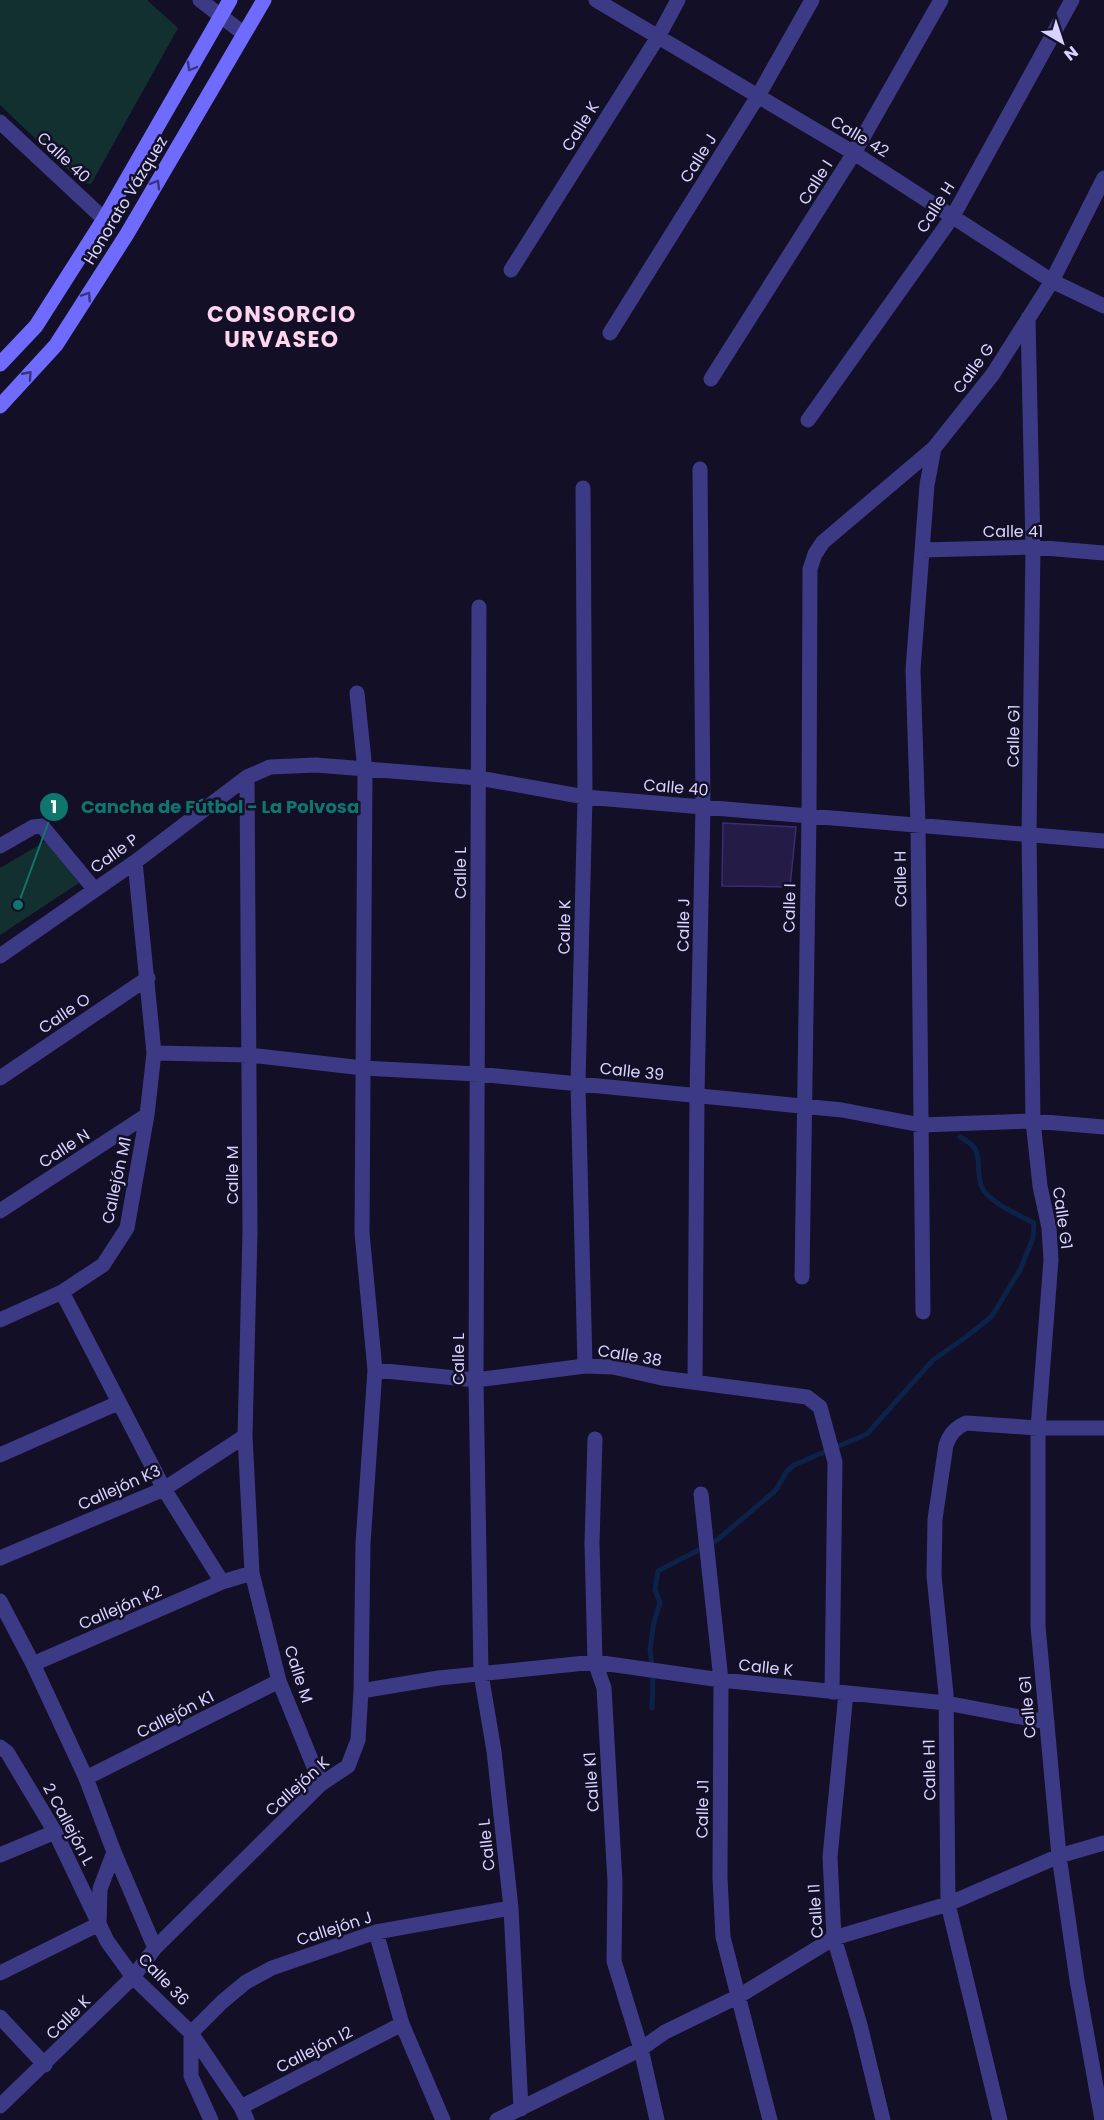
<svg xmlns="http://www.w3.org/2000/svg" width="1104" height="2120" font-family="Poppins,sans-serif">
	<style>
		.green { fill: #12302f }
		.lines { fill: none; stroke-linecap: round; stroke-linejoin: round }
		.stream { stroke: #0c2248; stroke-width: 5 }
		.building { fill: #241b47; stroke: #3b2d73; stroke-width: 1.5 }
		.street { stroke: #3d3a85; stroke-width: 15 }
		.secondary { stroke: #6f6bff; stroke-width: 15 }
		.oneway { stroke: #38347d }
		.labels { text-anchor: middle; stroke-width: 5; stroke-linejoin: round; paint-order: stroke }
		.street-label { font-size: 16px; fill: #d9d4ff; stroke: #130f26 }
		.district-label { font-size: 22px; font-weight: bold; letter-spacing: 1.5px; fill: #ffd6f0; stroke: #130f26 }
		.leader { fill: none; stroke: #0f766e; stroke-width: 2 }
		.callout-dot { fill: #0f766e; stroke: #130f26; stroke-width: 2 }
		.mark-label { font-size: 18px; text-anchor: middle; font-weight: bold; fill: #fff }
		.callout-label { font-size: 18px; text-anchor: middle; font-weight: bold; fill: #0f766e; stroke: #130f26; stroke-width: 5; stroke-linejoin: round; paint-order: stroke }
	</style>
	<rect width="100%" height="100%" fill="#130f26"/>
	<path class="green" d="M0,0h147l31,28 -87,156 -9,-1 -82,-78z
		M46,841l33,42 -79,52v-67z"/>
	<g class="lines">
		<path class="stream" d="M652,1708l1,-32 -3,-27 4,-27 6,-19 -5,-13 3,-19 58,-30 60,-51 11,-19 7,-6 73,-31 66,-74 33,-23 26,-21 28,-46 13,-32 1,-15c-15,-8 -47,-21 -53,-38 -7,-23 6,-34 -21,-48"/>
	</g>
	<path class="building" d="M723,823l73,4 -6,60 -68,-1z"/>
	<g class="lines">
		<path class="street" d="M200,0l43,33
			M596,0l258,153 198,128 52,25
			M0,122l104,97
			M511,270l147,-233 20,-37
			M1028,318l5,229 -4,287 4,287 7,65 9,42 2,32 -13,168v198l21,230 18,124 25,140
			M610,333l148,-237 54,-96
			M711,379l143,-226 87,-153
			M808,420l145,-204 119,-216
			M583,488l2,309 -7,287 7,282
			M922,550l111,-3 71,6
			M479,607l-3,773 5,294 13,77 17,157 10,201
			M357,693l8,77 -3,463 13,137 -12,173 -2,148
			M247,777l3,455 -5,204 7,137
			M0,846l33,-19 9,-1 53,64
			M0,956l135,-94 112,-85 23,-10 46,-2 163,13 106,19 519,44
			M154,1053l96,2 113,13 114,6 365,36 79,15 112,-4 71,6
			M0,1078l148,-100
			M0,1211l147,-96
			M802,1277l7,-461 1,-247 5,-15 8,-12 111,-94 59,-74 59,-93 52,-103
			M62,1292l102,197 58,93 30,-9 27,108 42,103
			M923,1312l-5,-487 -5,-155 14,-185 7,-37
			M0,1320l62,-28 41,-27 24,-37 20,-113 7,-62 -19,-191
			M375,1370l101,10 109,-14 28,1 49,11 145,19 13,10 15,55 -3,230
			M695,1382l2,-287 6,-288 -3,-338
			M595,1439l-3,104 3,119 9,26 11,194 -1,79 27,88 16,71
			M0,1455l118,-52
			M701,1494l20,186 -1,198 3,59 47,183
			M0,1558l164,-69 81,-53
			M0,1601l33,63 53,114 28,74 41,96
			M33,1664l189,-82
			M846,1693l-16,164 4,81 26,87 23,95
			M0,1747l7,5 48,80 44,92 -99,49
			M86,1778l193,-97
			M114,1852l-14,37 -1,35 8,17 26,36 58,56 50,74 6,13
			M0,1855l55,-23
			M376,1932l26,92 41,96
			M0,2017l45,48
			M0,2106l133,-129 22,-29 166,-164 27,-18 10,-26 3,-49 78,-13 156,-16 126,18 225,23 101,19
			M241,2107l161,-83
			M211,2120l-20,-44v-43l31,-31 24,-20 26,-14 104,-36 135,-24
			M497,2120l144,-71 24,-17 74,-36 95,-58 114,-34 111,-48 45,-13
			M1000,2120l-52,-216 -2,-210 -12,-118 1,-57 11,-74c4,-11 9,-17 20,-22l72,5h66"/>
		<path class="secondary" d="M0,364l36,-38 68,-107 126,-219
			M0,406l56,-61 71,-111 137,-234"/>
	</g>
	<defs><path id="oneway-chevron" d="M-2-3.5L2.5 0L-2 3.5" fill="none" stroke-width="1.6" stroke-linecap="round" stroke-linejoin="round" transform="scale(1.5)"/></defs>
	<g class="oneway">
		<use href="#oneway-chevron" transform="translate(191 67) rotate(120)"/>
		<use href="#oneway-chevron" transform="translate(156 184) rotate(-60)"/>
		<use href="#oneway-chevron" transform="translate(87 296) rotate(-57)"/>
		<use href="#oneway-chevron" transform="translate(28 375) rotate(-48)"/>
	</g>
	<g class="labels">
		<g class="street-label">
			<text transform="translate(580 126) rotate(-58)" y="6">Calle K</text>
			<text transform="translate(860 136) rotate(31)" y="6">Calle 42</text>
			<text transform="translate(64 157) rotate(43)" y="6">Calle 40</text>
			<text transform="translate(698 158) rotate(-58)" y="6">Calle J</text>
			<text transform="translate(815 182) rotate(-58)" y="6">Calle I</text>
			<text transform="translate(125 200) rotate(-59)" y="6">Honorato Vázquez</text>
			<text transform="translate(935 207) rotate(-58)" y="6">Calle H</text>
			<text transform="translate(973 368) rotate(-54)" y="6">Calle G</text>
			<text x="1013" y="537">Calle 41</text>
			<text transform="translate(1013 736) rotate(-89)" y="6">Calle G1</text>
			<text transform="translate(676 787) rotate(5)" y="6">Calle 40</text>
			<text transform="translate(114 853) rotate(-36)" y="6">Calle P</text>
			<text transform="translate(460 873) rotate(-90)" y="6">Calle L</text>
			<text transform="translate(900 879) rotate(-91)" y="6">Calle H</text>
			<text transform="translate(789 908) rotate(-89)" y="6">Calle I</text>
			<text transform="translate(683 925) rotate(-89)" y="6">Calle J</text>
			<text transform="translate(564 927) rotate(-89)" y="6">Calle K</text>
			<text transform="translate(64 1013) rotate(-34)" y="6">Calle O</text>
			<text transform="translate(632 1071) rotate(6)" y="6">Calle 39</text>
			<text transform="translate(64 1148) rotate(-33)" y="6">Calle N</text>
			<text transform="translate(232 1175) rotate(-90)" y="6">Calle M</text>
			<text transform="translate(116 1180) rotate(-78)" y="6">Callejón M1</text>
			<text transform="translate(1063 1218) rotate(82)" y="6">Calle G1</text>
			<text transform="translate(630 1355) rotate(9)" y="6">Calle 38</text>
			<text transform="translate(458 1359) rotate(-90)" y="6">Calle L</text>
			<text transform="translate(119 1487) rotate(-24)" y="6">Callejón K3</text>
			<text transform="translate(120 1607) rotate(-23)" y="6">Callejón K2</text>
			<text transform="translate(766 1667) rotate(6)" y="6">Calle K</text>
			<text transform="translate(299 1674) rotate(72)" y="6">Calle M</text>
			<text transform="translate(1027 1707) rotate(-95)" y="6">Calle G1</text>
			<text transform="translate(175 1714) rotate(-27)" y="6">Callejón K1</text>
			<text transform="translate(929 1770) rotate(-91)" y="6">Calle H1</text>
			<text transform="translate(591 1782) rotate(-94)" y="6">Calle K1</text>
			<text transform="translate(297 1786) rotate(-42)" y="6">Callejón K</text>
			<text transform="translate(702 1809) rotate(-89)" y="6">Calle J1</text>
			<text transform="translate(69 1824) rotate(62)" y="6">2 Callejón L</text>
			<text transform="translate(486 1845) rotate(-96)" y="6">Calle L</text>
			<text transform="translate(815 1911) rotate(-94)" y="6">Calle I1</text>
			<text transform="translate(334 1928) rotate(-18)" y="6">Callejón J</text>
			<text transform="translate(164 1979) rotate(46)" y="6">Calle 36</text>
			<text transform="translate(68 2017) rotate(-45)" y="6">Calle K</text>
			<text transform="translate(314 2049) rotate(-27)" y="6">Callejón I2</text>
		</g>
		<g class="district-label">
			<text x="282" y="322">CONSORCIO<tspan x="282" dy="25">URVASEO</tspan></text>
		</g>
	</g>
	<path class="leader" d="M18 905L54 807"/>
	<g class="callout-dot">
		<circle cx="18" cy="905" r="6"/>
		<circle cx="54" cy="807" r="15"/>
	</g>
	<g class="mark-label">
		<text x="54" y="813">1</text>
	</g>
	<g class="callout-label">
		<text x="220" y="813">Cancha de Fútbol - La Polvosa</text>
	</g>
	<g transform="translate(1062 42) rotate(141)" stroke="#130f26" stroke-width="4.5" paint-order="stroke">
	<path d="M0-4.5L10 22L0 15L-10 22Z" fill="#d9d4ff"/>
	<text y="-9" font-size="16" font-weight="bold" text-anchor="middle" fill="#d9d4ff">N</text>
	</g>
</svg>
